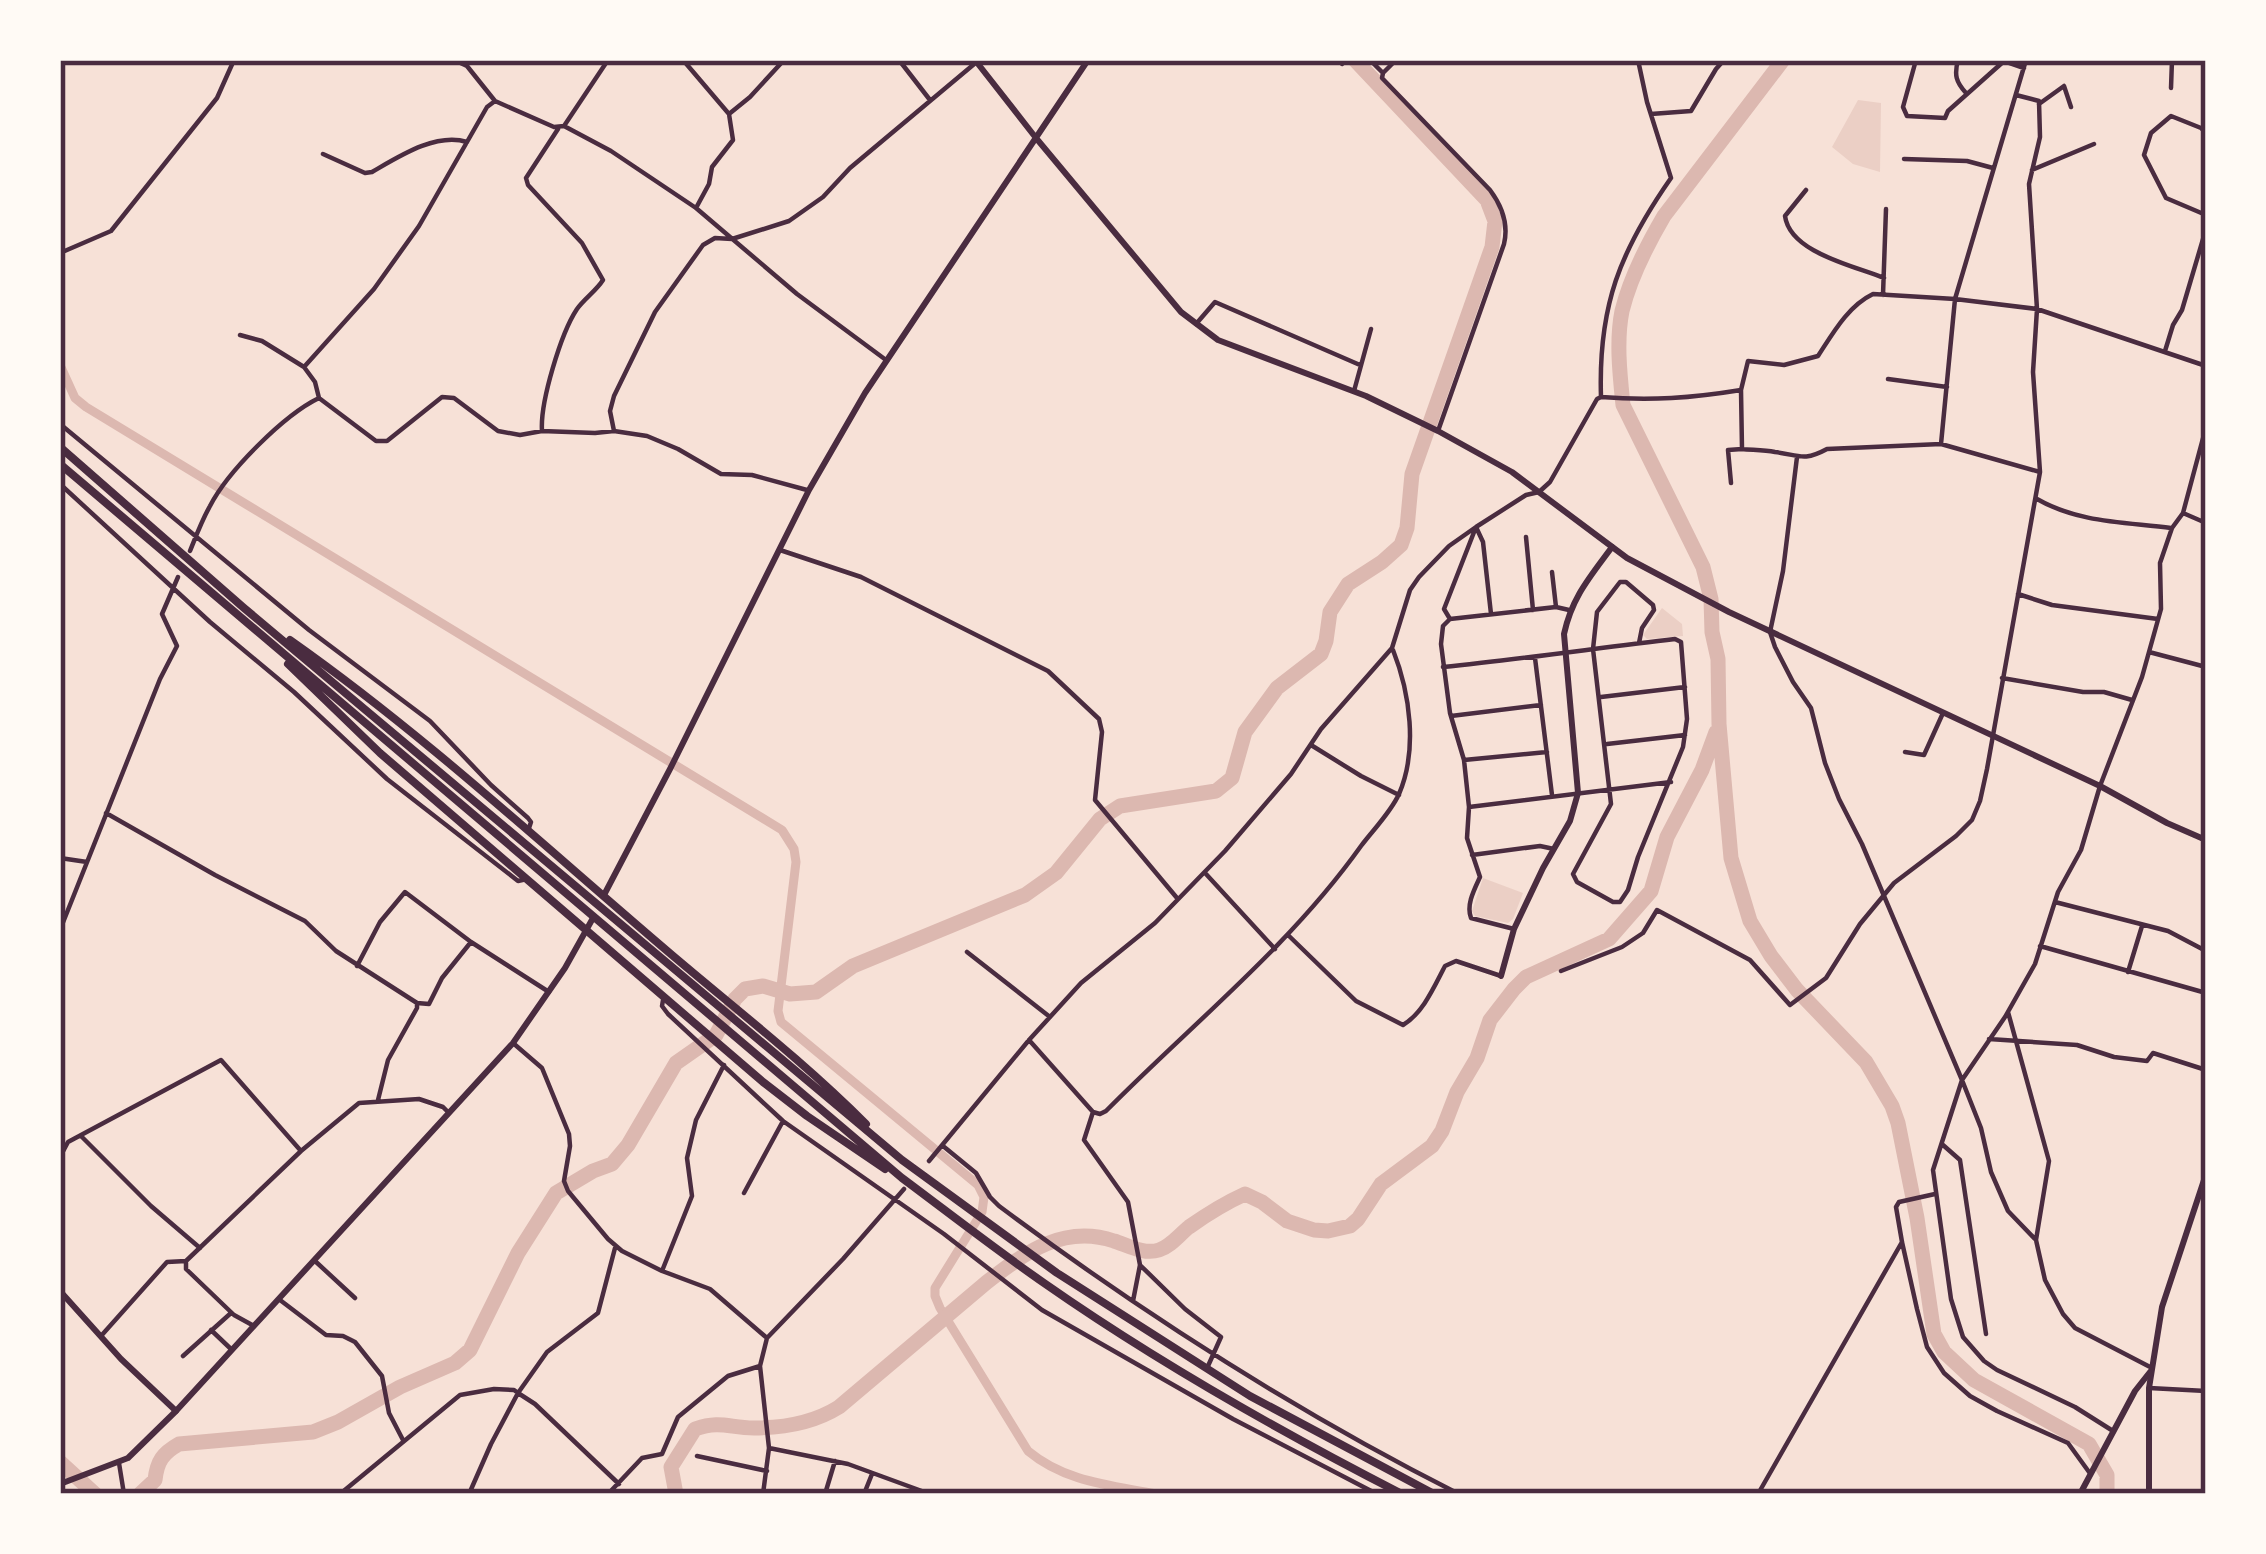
<svg xmlns="http://www.w3.org/2000/svg" width="2266" height="1554" font-family="'Source Sans 3',sans-serif">
	<style>
		.green { fill: #ebcfc5 }
		.lines { fill: none; stroke-linecap: round; stroke-linejoin: round }
		.canal { stroke: #dcb8b0; stroke-width: 9 }
		.river { stroke: #dcb8b0; stroke-width: 15 }
		.minor { stroke: #4a2c40; stroke-width: 4.5 }
		.tertiary { stroke: #4a2c40; stroke-width: 6 }
		.secondary { stroke: #4a2c40; stroke-width: 6 }
		.primary { stroke: #4a2c40; stroke-width: 6 }
		.trunk { stroke: #4a2c40; stroke-width: 8 }
		.neatline { fill: none; stroke: #4a2c40; stroke-width: 4.5 }
	</style>
	<rect width="100%" height="100%" fill="#f7e1d7"/>
	<path class="green" d="M1858,100l23,3 -1,69 -27,-8 -21,-17z
		M1662,608l20,16 1,12 -36,3 -4,-4z
		M1483,878l40,15 -10,26 -5,4 -33,-7 -3,-5z"/>
	<g class="lines">
		<path class="canal" d="M60,365l15,33 11,9 696,423 12,19 2,13 -18,149 3,11 197,163 6,12 -2,15 -47,76v8l5,12 88,143c37,31 82,34 128,43"/>
		<path class="river" d="M1783,60l-119,156c-17,29 -34,62 -42,95 -6,30 -2,65 1,94l80,162 8,32 1,33 6,27 1,65 12,134 19,63 21,35 26,34 69,72 26,44 6,17 19,95 17,116 10,18 30,28 115,64 18,31v19
			M60,1462l35,32
			M140,1494l15,-14c2,-19 8,-27 24,-36l134,-12 25,-10 62,-35 55,-24 15,-13 48,-97 38,-60 37,-22 19,-7 16,-19 48,-82 40,-28 19,-36 10,-10 18,-3 27,8 26,-2 37,-26 172,-71 31,-22 44,-54 20,-13 96,-15 16,-13 13,-46 32,-44 44,-34 5,-13 4,-29 18,-28 34,-22 19,-17 6,-17 5,-54 80,-227 3,-26 -8,-21 -132,-140
			M676,1494l-5,-27 24,-38c26,-9 34,-1 59,-1 29,0 61,-6 85,-21l148,-125c39,-30 77,-58 127,-41 13,4 30,14 45,9 12,-4 20,-15 30,-23 17,-12 36,-24 56,-33l17,8 25,19 27,9 14,1 22,-5 8,-7 23,-35 51,-38 10,-15 15,-39 20,-34 13,-38 24,-31 12,-12 83,-38 42,-48 16,-54 35,-67 14,-38"/>
		<path class="minor" d="M454,60l13,6 28,35 59,26 10,-1 47,25 85,57 101,86 89,66
			M683,60l46,54 4,26 -21,27 -3,17 -13,24
			M899,60l31,40
			M1338,60l4,4 5,-4
			M1370,60l13,13 -1,5 108,112c12,16 19,33 14,54l-66,187
			M1916,60l-13,47 4,9 38,2 3,-7 55,-49
			M1958,60c-4,15 -2,22 8,33
			M2001,60l23,8
			M1383,73l13,-13
			M2171,88l1,-28
			M495,101l-8,6 -68,119 -45,63 -70,78 11,15 4,16 57,43h11l55,-44 12,1 44,33 22,4 22,-4 53,2 19,-2 33,5 31,13 43,25 31,1 55,15
			M2039,104l25,-18 7,21
			M729,114l21,-17 34,-37
			M1651,114l40,-3 25,-42 8,-9
			M564,126l44,-66
			M2206,133l-5,-5 -30,-12 -20,17 -7,22 22,43 40,17
			M323,154l42,19 7,-1c26,-15 64,-40 95,-30
			M1904,159l63,2 26,7
			M2032,170l62,-26
			M1806,190l-21,26c5,37 70,50 99,62
			M60,253l51,-22 106,-133 17,-38
			M1883,295l3,-86
			M1196,324l19,-22 145,63
			M240,335l22,6 42,26
			M2165,351l8,-26 9,-15 24,-81
			M1888,379l59,8
			M1354,391l17,-62
			M1601,397c50,4 91,1 140,-7
			M60,424l249,206 121,91 61,64 37,33 3,4 -2,6
			M542,431c-2,-29 19,-98 35,-122 8,-11 19,-18 26,-29l-21,-37 -54,-58 -2,-7 32,-49
			M614,431l-4,-20 4,-15 41,-84 48,-67 12,-7 17,1 57,-18 34,-24 27,-29 129,-108
			M1941,444l14,-145 71,-239
			M1797,457l-14,114 -13,61 5,15 18,35 18,26 14,55 14,36 23,45 100,236 19,48 10,44 17,39 28,29 9,40 18,34 12,14 77,40
			M2040,472l-99,-28 -114,5c-24,13 -28,6 -52,3 -11,-2 -23,-2 -33,-3l-1,-59 7,-29 36,4 34,-9c15,-23 30,-50 55,-62l82,5 82,10 169,57
			M1731,483l-3,-33 14,-1
			M60,484l150,138 84,70 93,87 131,102 9,-2
			M2037,499c42,24 88,23 134,29
			M2183,513l23,10
			M1476,527l7,15 8,72
			M1526,537l7,73
			M780,550l81,27 187,94 51,48 3,13 -7,68 82,98
			M190,551c6,-15 12,-31 20,-45 18,-35 74,-91 109,-108
			M1552,572l4,35
			M2018,594l34,11 106,14
			M1450,619l-6,-10 32,-82
			M2149,652l57,15
			M1535,658l17,137
			M1443,667c78,-8 155,-19 232,-28l6,3 6,77 -4,28 -45,110 -10,33 -8,12h-7l-36,-20 -4,-8 38,-70 -18,-155 4,-37 23,-30h6l27,23 1,5 -12,18 -3,15
			M2002,678l81,14h21l28,8
			M1601,697l84,-10
			M1451,716l90,-11
			M1607,744l78,-9
			M1311,745l50,31 38,19
			M1905,752l19,3 19,-42
			M1464,760l83,-8
			M1469,807l202,-25
			M106,813l109,62 90,46 31,30 81,52v5l-29,52 -10,40
			M1472,855l68,-9 14,3
			M60,858l27,4
			M1206,874l69,75
			M2055,902l113,29 38,20
			M1514,929l-43,-11c-5,-13 3,-28 9,-41l-13,-39 2,-31 -5,-47 -14,-47 -9,-69 2,-18 7,-7 106,-12 13,3
			M60,930l100,-251 17,-33 -15,-32 16,-37
			M1288,935l68,66 47,24c20,-12 31,-38 42,-59l11,-5 45,15
			M2040,946l166,47
			M967,952l83,65
			M357,966l23,-44 25,-30 66,50 78,50
			M1561,971l61,-24 21,-14 14,-23 93,50 40,45 36,-27 34,-54 34,-41 62,-47 16,-16 8,-19 7,-32 53,-297 -7,-100 4,-63 -8,-125 11,-47 -1,-36 -23,-6
			M2128,972l14,-46
			M663,1000l-1,6 6,8 115,107 161,113 98,76 191,109 144,75
			M417,1003l12,1 13,-26 29,-36
			M2008,1012l41,149 -13,79
			M1989,1039l88,6 37,12 33,4 6,-8 53,17
			M1029,1040l64,72
			M513,1043l29,25 27,66 1,12 -6,35 4,10 40,48 14,12 40,20 48,18 57,49
			M1093,1112l7,2 6,-3c87,-88 183,-164 255,-265 12,-16 30,-34 38,-52 19,-44 11,-101 -6,-144
			M1093,1112l-9,28 44,62 12,63 -7,36
			M82,1137l69,69 49,42
			M1943,1145l17,15 26,174
			M943,1146l33,27 14,24 9,9c146,109 296,205 460,288
			M60,1157l8,-15 153,-82 80,91
			M929,1161l100,-121 52,-57 74,-60 70,-72 66,-77 30,-45 71,-81 18,-58 9,-13 30,-31 27,-19 50,-32 13,-3 11,-10 47,-83 4,-2c-3,-91 19,-146 70,-219l-24,-76 -9,-42
			M744,1193l39,-72
			M1935,1194l-36,8 -3,5 6,35 15,67 10,38 17,26 26,23 27,15 71,32 21,29
			M315,1261l40,37
			M1140,1265l45,44 36,28 -13,29
			M662,1271l30,-75 -5,-38 9,-38 28,-55
			M280,1300l46,35 17,1 12,6 27,34 7,37 14,27
			M254,1326l-20,-11 -48,-46v-8l115,-110 58,-48 60,-4 24,8 6,6
			M211,1330l21,20
			M101,1336l66,-74 19,-1
			M183,1356l48,-43
			M2149,1388l57,3
			M2113,1431l-38,-24 -78,-37 -13,-9 -21,-24 -12,-38 -18,-129 29,-90 43,-63 30,-53 23,-72 23,-42 19,-64 42,-109 19,-68 -1,-46 12,-35 11,-15 23,-86
			M769,1448l79,16 82,30
			M697,1456l70,15
			M119,1463l5,31
			M340,1494l120,-99 34,-6 20,1 4,3 29,-41 51,-39 17,-65
			M469,1494l22,-50 27,-51 17,11 84,80
			M608,1494l34,-36 20,-4 16,-37 50,-41 32,-10
			M763,1494l6,-46 -9,-82 7,-28 76,-79 61,-70
			M825,1494l10,-33
			M864,1494l8,-20
			M1758,1494l144,-252"/>
		<path class="tertiary" d="M1501,976l13,-47 29,-61 27,-47 8,-28 -14,-159c8,-37 26,-57 48,-87
			M2080,1494l55,-103 15,-19"/>
		<path class="secondary" d="M60,1291l61,68 55,52
			M2149,1494v-106l13,-81 44,-133"/>
		<path class="primary" d="M975,60l61,78 145,174 37,28 148,56 72,35 74,41 115,86 102,54 371,174 67,37 39,17
			M604,895l66,-126 139,-279 56,-97 223,-333
			M60,1484l68,-26 48,-47 337,-368 52,-75 28,-50"/>
		<path class="trunk" d="M60,447l184,161 658,552 155,113 193,123 184,98
			M60,464l842,714c47,35 93,71 142,105 113,79 235,148 358,211
			M290,640c135,95 256,208 382,315 66,56 132,107 194,169
			M288,664l92,89 383,329 44,34 78,53"/>
	</g>
	<rect width="2266" height="1554" fill="none" stroke="#fffaf5" stroke-width="126"/>
	<rect x="63" y="63" width="2140" height="1428" class="neatline"/>
</svg>
